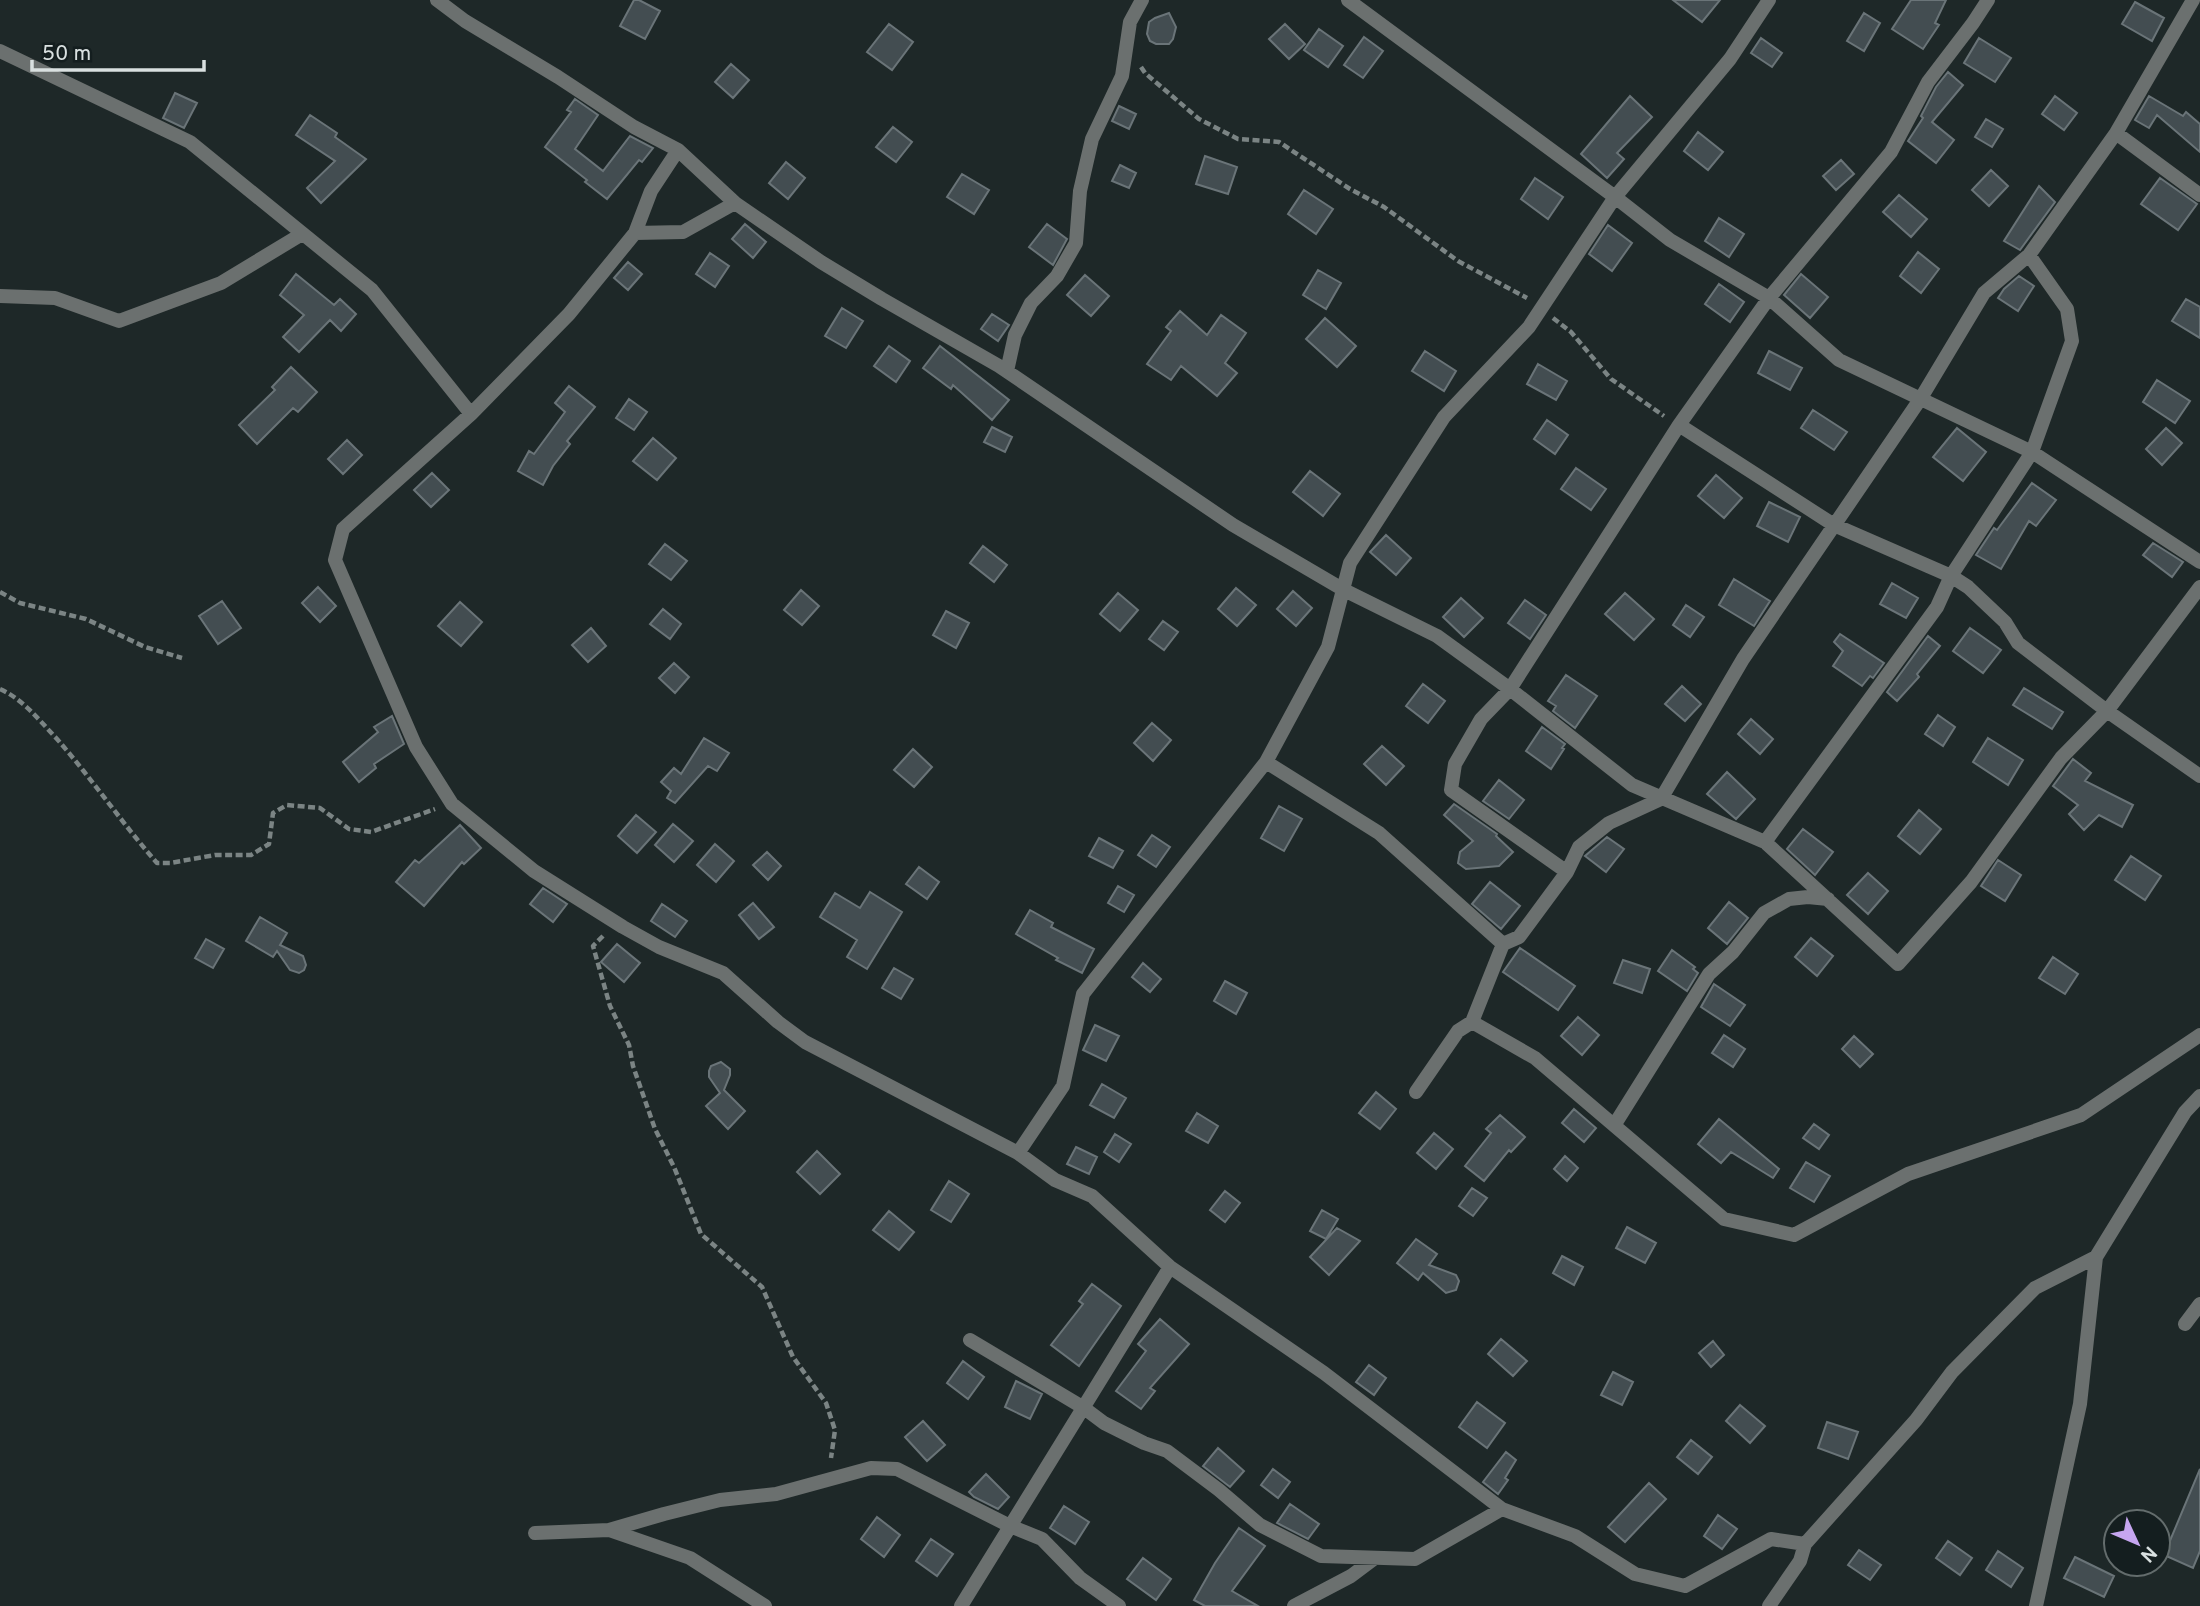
<svg xmlns="http://www.w3.org/2000/svg" width="2200" height="1606" font-family="Overpass,sans-serif">
	<style>
		.building { fill: #434d51; stroke: #6a7478; stroke-width: 2 }
		.lines { fill: none; stroke-linecap: round; stroke-linejoin: round }
		.path { stroke: #7b8484; stroke-width: 4.5; stroke-dasharray: 7 3.5; stroke-linecap: butt }
		.minor { stroke: #6b706f; stroke-width: 14 }
	</style>
	<rect width="100%" height="100%" fill="#1e2828"/>
	<path class="building" d="M634,0h5l21,11 -15,28 -25,-13z
		M1673,0h47l-18,22z
		M1911,0h35l-11,23 4,2 -16,24 -31,-20z
		M2135,2l29,16 -12,23 -30,-17z
		M1169,13l7,14 -3,12 -4,5h-13l-6,-3 -3,-7 2,-12 6,-4z
		M1864,13l16,10 -16,28 -17,-10z
		M889,24l24,18 -21,28 -25,-18z
		M1285,24l20,20 -16,15 -20,-20z
		M1319,29l24,17 -15,21 -24,-17z
		M1364,37l19,14 -20,27 -19,-13z
		M1761,38l21,15 -10,14 -21,-14z
		M1979,38l32,20 -16,24 -31,-19z
		M731,64l18,16 -16,18 -18,-16z
		M1948,72l15,13 -31,37 22,18 -18,23 -28,-22 15,-23 -2,-2 15,-29z
		M175,93l22,10 -13,25 -21,-10z
		M1630,96l22,21 -35,36 7,6 -17,19 -26,-24z
		M2055,96l22,17 -13,17 -22,-16z
		M2149,96l34,20 3,-4 14,12v28l-43,-37 -8,13 -14,-8z
		M575,99l23,16 -23,34 28,22 27,-35 23,12 -11,14 -3,-2 -32,39 -22,-17 2,-2 -42,-33 26,-35 -4,-2z
		M1119,106l17,8 -7,15 -17,-8z
		M310,115l27,18 -2,4 31,22 -45,44 -14,-15 28,-27 -39,-26z
		M1986,119l17,10 -11,18 -17,-10z
		M893,127l19,15 -16,20 -20,-15z
		M1698,132l25,20 -15,18 -24,-19z
		M1205,156l32,11 -9,27 -32,-10z
		M1841,160l13,14 -18,16 -13,-14z
		M786,162l19,16 -17,21 -19,-16z
		M1120,165l16,8 -7,15 -17,-7z
		M1991,170l17,16 -19,20 -17,-16z
		M962,174l27,16 -15,24 -27,-17z
		M1535,178l28,19 -15,22 -27,-20z
		M2160,178l37,26 -19,26 -37,-26z
		M2039,186l16,16 -35,48 -16,-9z
		M1304,190l29,19 -17,25 -28,-20z
		M1899,195l28,24 -16,18 -28,-25z
		M1719,218l25,16 -15,23 -24,-16z
		M745,224l21,18 -13,16 -21,-19z
		M1047,224l20,15 -14,26 -24,-18z
		M1608,225l24,18 -20,28 -23,-17z
		M1918,252l21,17 -18,24 -21,-17z
		M710,253l19,13 -14,21 -19,-13z
		M628,262l14,12 -14,16 -14,-12z
		M1318,270l23,13 -15,26 -23,-14z
		M296,274l38,31 6,-6 16,15 -15,17 -11,-11 -31,32 -16,-15 21,-22 -24,-20z
		M1801,274l27,23 -18,21 -26,-23z
		M1085,275l24,21 -18,20 -24,-21z
		M2019,276l15,10 -16,25 -20,-13 6,-9z
		M1719,284l25,18 -14,20 -25,-18z
		M2186,299l14,8v31l-28,-17z
		M842,308l21,13 -17,27 -21,-12z
		M1180,311l27,24 14,-20 25,18 -21,30 12,10 -20,23 -36,-30 -10,14 -24,-16 24,-33 -5,-4z
		M992,314l17,11 -11,16 -17,-12z
		M1325,318l31,28 -19,21 -31,-28z
		M889,346l21,15 -14,21 -22,-16z
		M940,346l69,54 -17,20 -39,-35 -2,4 -28,-21z
		M1425,351l31,20 -12,20 -32,-20z
		M1769,351l33,17 -12,22 -32,-17z
		M1538,364l29,17 -11,19 -29,-16z
		M291,367l26,25 -19,20 -5,-4 -36,36 -18,-19 36,-35 -3,-3z
		M2157,380l33,21 -15,22 -32,-21z
		M569,386l26,21 -28,34 3,3 -17,22 -10,19 -25,-14 11,-20 5,3 31,-42 -10,-9z
		M629,399l18,13 -13,18 -18,-12z
		M1813,410l34,22 -13,18 -33,-22z
		M1547,420l21,15 -13,19 -21,-15z
		M992,427l20,10 -7,15 -21,-10z
		M1957,428l29,24 -23,29 -30,-24z
		M2166,428l16,15 -20,22 -16,-16z
		M653,438l23,20 -19,22 -24,-19z
		M347,440l15,15 -19,19 -15,-15z
		M1576,468l30,21 -15,21 -30,-21z
		M1310,471l30,23 -17,22 -30,-24z
		M432,473l17,17 -18,17 -17,-17z
		M1716,475l26,23 -18,20 -26,-22z
		M2032,483l24,17 -20,26 -7,-5 -28,48 -25,-14 18,-27 3,2z
		M1769,502l31,15 -12,25 -31,-16z
		M1386,535l25,23 -15,17 -26,-23z
		M2153,543l30,19 -11,15 -29,-22z
		M665,544l22,17 -16,19 -22,-16z
		M983,546l24,19 -13,17 -24,-19z
		M1734,579l36,22 -16,25 -35,-21z
		M1892,583l26,15 -12,20 -26,-14z
		M318,587l18,19 -16,16 -18,-19z
		M1236,588l20,17 -19,21 -19,-17z
		M801,590l18,16 -17,19 -18,-15z
		M1293,591l19,17 -16,18 -19,-17z
		M1118,593l20,17 -18,21 -20,-17z
		M1625,593l29,26 -20,21 -29,-26z
		M1461,598l22,20 -19,19 -21,-20z
		M1525,600l21,15 -16,24 -22,-16z
		M222,601l19,27 -23,16 -19,-28z
		M460,602l22,20 -21,24 -23,-20z
		M1686,605l18,12 -14,20 -17,-12z
		M663,609l18,15 -11,15 -20,-15z
		M946,611l23,12 -13,25 -23,-13z
		M1163,621l15,11 -14,18 -15,-11z
		M591,628l15,18 -18,16 -16,-17z
		M1970,628l31,22 -18,23 -30,-22z
		M1840,634l44,29 -11,15 -3,-2 -8,10 -29,-20 10,-15 -9,-9z
		M1928,636l12,10 -23,28 2,3 -22,24 -10,-9z
		M674,663l15,14 -14,16 -16,-15z
		M1566,675l31,21 -22,32 -22,-17 3,-5 -8,-5z
		M1423,684l22,17 -17,22 -22,-17z
		M1682,686l19,18 -16,17 -20,-17z
		M2024,688l39,24 -11,17 -39,-24z
		M1938,715l17,12 -12,19 -18,-12z
		M392,716l12,28 -30,20 2,4 -17,14 -16,-20 35,-30 -4,-5z
		M1751,719l22,20 -13,15 -22,-20z
		M1152,723l19,17 -18,21 -19,-18z
		M1542,727l23,17 -3,4 2,1 -13,20 -25,-18z
		M704,738l25,15 -12,18 -9,-5 -33,37 -8,-5 4,-7 -10,-9 13,-14 7,6z
		M1988,738l35,22 -15,25 -35,-23z
		M1382,746l22,20 -18,19 -22,-21z
		M913,749l19,18 -18,20 -20,-17z
		M2073,759l18,14 -6,8 48,24 -11,22 -23,-12 -15,15 -15,-16 9,-9 -25,-19z
		M1727,772l28,27 -19,20 -29,-25z
		M1499,780l25,20 -15,19 -26,-18z
		M1454,804l43,30 -1,2 17,16 -14,14 -33,3 -8,-6 2,-11 13,-11 -29,-26z
		M1279,806l23,13 -18,32 -23,-13z
		M1919,810l22,19 -21,25 -22,-18z
		M636,815l20,17 -19,21 -19,-17z
		M673,824l20,17 -19,21 -19,-17z
		M460,825l21,23 -17,16 -2,-2 -38,44 -28,-24 19,-22 4,3z
		M1803,829l30,23 -18,23 -28,-26z
		M1152,835l18,12 -14,20 -18,-12z
		M1607,837l17,12 -18,23 -21,-16z
		M1099,838l24,13 -10,17 -24,-12z
		M715,844l19,17 -18,21 -19,-17z
		M767,852l14,14 -13,14 -15,-15z
		M2131,856l30,20 -16,24 -30,-20z
		M1998,860l23,15 -16,26 -24,-15z
		M919,867l20,15 -12,17 -21,-15z
		M1868,873l20,18 -20,23 -21,-19z
		M1490,882l30,24 -19,23 -29,-25z
		M1118,886l16,9 -10,17 -16,-9z
		M543,888l24,16 -14,18 -23,-18z
		M870,892l32,20 -35,57 -20,-12 10,-17 -37,-23 15,-24 25,15z
		M1729,902l19,16 -21,26 -19,-16z
		M753,903l21,24 -15,12 -20,-24z
		M662,904l25,17 -12,16 -24,-16z
		M1030,910l23,13 -2,4 43,22 -12,24 -26,-13 2,-2 -42,-24z
		M260,917l27,16 -7,12 23,11 3,9 -2,5 -5,3 -9,-3 -13,-19 -4,6 -27,-16z
		M1811,938l22,18 -16,20 -22,-19z
		M206,939l18,10 -11,19 -18,-10z
		M617,944l23,19 -16,19 -23,-20z
		M1520,948l55,38 -17,24 -55,-38z
		M1672,950l23,17 -2,2 5,4 -11,18 -29,-20z
		M2053,957l25,17 -13,20 -26,-16z
		M1623,960l27,9 -8,24 -28,-10z
		M1143,963l18,16 -11,13 -18,-15z
		M894,968l19,11 -12,20 -19,-11z
		M1225,981l22,12 -11,21 -22,-13z
		M1714,984l31,21 -15,21 -29,-19z
		M1578,1017l21,18 -17,20 -21,-19z
		M1095,1025l24,11 -13,25 -23,-11z
		M1724,1035l21,14 -12,18 -21,-14z
		M1854,1036l19,18 -13,13 -18,-18z
		M721,1062l9,7v6l-6,15 21,21 -17,18 -22,-23 14,-13 -11,-16v-6l2,-5z
		M1102,1084l24,14 -12,20 -24,-13z
		M1376,1092l20,17 -16,20 -21,-16z
		M1574,1109l22,19 -12,14 -22,-19z
		M1197,1113l21,13 -10,17 -22,-12z
		M1500,1115l25,22 -14,15 -2,-2 -25,31 -19,-15 26,-33 -5,-4z
		M1719,1119l60,50 -6,9 -42,-26 -10,11 -23,-19z
		M1814,1124l15,11 -10,14 -16,-11z
		M1434,1133l19,16 -17,20 -19,-16z
		M1115,1134l16,10 -12,18 -15,-10z
		M1076,1147l21,10 -8,17 -22,-10z
		M817,1151l23,23 -20,20 -23,-22z
		M1565,1156l13,12 -11,13 -13,-12z
		M1806,1162l24,14 -16,26 -24,-14z
		M949,1181l20,13 -18,28 -20,-12z
		M1472,1188l15,10 -14,18 -14,-10z
		M1225,1191l15,12 -15,19 -15,-12z
		M1322,1210l16,9 -12,20 -16,-8z
		M889,1211l25,21 -15,18 -26,-20z
		M1627,1227l29,16 -11,20 -29,-15z
		M1337,1228l23,13 -31,34 -19,-18z
		M1416,1239l21,15 -8,11 27,10 3,6 -3,9 -10,3 -23,-20 -5,7 -21,-17z
		M1562,1256l21,11 -9,18 -21,-12z
		M1092,1284l29,22 -42,60 -28,-21 32,-41 -4,-3z
		M1160,1319l29,25 -39,44 5,3 -14,18 -25,-18 30,-40 -8,-7z
		M1501,1339l26,22 -14,15 -25,-22z
		M1713,1341l11,14 -13,12 -12,-14z
		M963,1361l21,16 -16,22 -21,-16z
		M1369,1365l17,13 -12,17 -18,-13z
		M1613,1372l20,10 -11,23 -21,-10z
		M1016,1381l26,13 -12,25 -25,-12z
		M1477,1402l28,21 -18,25 -28,-21z
		M1740,1405l25,21 -15,17 -24,-22z
		M923,1421l22,24 -18,16 -22,-24z
		M1827,1422l31,10 -10,27 -30,-11z
		M1691,1440l21,17 -14,17 -21,-17z
		M1218,1448l26,23 -14,16 -27,-21z
		M1506,1452l10,8 -11,18 3,2 -10,14 -15,-12z
		M1273,1469l17,13 -12,16 -17,-13z
		M2200,1469v82l-7,17 -29,-13z
		M986,1474l23,23 -11,12 -24,-12 -5,-5z
		M1649,1483l17,16 -41,43 -17,-15z
		M1290,1504l29,20 -11,15 -31,-16z
		M1064,1506l25,16 -14,22 -25,-16z
		M1718,1515l19,14 -15,20 -18,-13z
		M877,1517l23,18 -16,22 -23,-18z
		M1239,1528l26,18 -33,45 26,15h-53l-11,-6 21,-37z
		M931,1539l22,15 -16,22 -21,-15z
		M1948,1541l24,17 -12,17 -24,-17z
		M1859,1550l22,15 -11,15 -22,-15z
		M1998,1551l25,17 -12,19 -25,-17z
		M2075,1557l39,19 -10,21 -40,-19z
		M1143,1558l28,21 -15,21 -29,-21z"/>
	<g class="lines">
		<path class="path" d="M1141,67l4,6 54,46 39,20 41,3 71,47 34,18 74,54 69,37
			M1553,318l18,14 40,47 53,37
			M0,592l20,11 66,16 59,28 37,11
			M0,689c24,11 39,31 57,50 35,40 65,84 100,124h13l45,-8h36l18,-11 4,-31 14,-8 33,3 29,21 22,3 64,-23
			M603,936l-10,10 17,60 19,39 4,21 22,63 19,38 27,67 61,53 31,70 33,46 9,27 -4,28"/>
		<path class="minor" d="M437,0l28,21 93,56 76,50 44,23 57,53 -52,29 -48,1
			M1348,0l267,197 55,43 99,58 70,62 193,92 168,110
			M0,51l190,91 182,148 99,124
			M2116,133l84,62
			M678,150l-27,41 -16,42 -66,81 -98,100 -128,115 -8,31 81,187 36,57 82,67 89,56 36,20 64,26 55,49 27,20 213,111 37,27 37,16 78,71 154,106 178,136 73,27 60,38 50,12 86,-47 34,5
			M735,203l86,59 61,37 117,67 234,159 111,65 93,46 73,53 122,96 133,57 133,122 73,-82 90,-124 46,-47 93,-124
			M0,296l55,2 64,23 102,-38 81,-49
			M1007,371l8,-36 16,-32 26,-27 19,-33 4,-52 12,-52 30,-63 8,-54 12,-22
			M1679,425l155,100 117,51 17,11 37,35 13,21 89,68 93,65
			M1266,762l113,71 124,111 -31,78 -14,9 -42,61
			M1765,842l172,-235 14,-31 81,-124 40,-111 -5,-32 -38,-54
			M1567,872l-116,-82 4,-26 26,-45 29,-30 169,-264 90,-127 122,-146 37,-70 45,-59 15,-23
			M1503,944l16,-7 48,-65 12,-25 30,-24 52,-24 82,-140 178,-261 63,-105 45,-38 87,-122 77,-133
			M1472,1022l63,36 189,161 70,16 114,-61 173,-59 119,-80
			M1615,1124l94,-150 24,-22 31,-39 25,-14 19,-2 20,2
			M1018,1153l45,-67 20,-92 183,-232 62,-115 22,-84 94,-146 85,-90 86,-130 115,-138 39,-59
			M2185,1324l15,-20
			M970,1340l114,68 20,15 40,20 23,8 52,39 41,35 61,31 94,3 87,-50
			M609,1530l55,-16 56,-14 56,-6 95,-26 26,1 113,57 32,13 38,39 39,28
			M535,1533l74,-3 81,28 75,48
			M961,1606l209,-339
			M1294,1606l57,-30 24,-18
			M1769,1606l31,-45 5,-17 111,-124 36,-48 83,-84 61,-31
			M2036,1606l44,-202 16,-147 89,-145 15,-16"/>
	</g>
	<g transform="translate(2137 1543) rotate(134)"><circle r="33" fill="#141e1f" stroke="#636c6c" stroke-width="2"/>
	<path d="M0-5L12 26L0 18L-12 26Z" fill="#c6a6f0"/>
	<text y="-10" font-size="19" font-weight="bold" text-anchor="middle" fill="#d9e0e0">N</text>
	</g>
	<path d="M32 60v10h172v-10" fill="none" stroke="#d9e0e0" stroke-width="3.5"/>
	<text x="42" y="60" font-size="21" fill="#d9e0e0" stroke="#141e1f" stroke-width="5" paint-order="stroke">50 m</text>
</svg>
